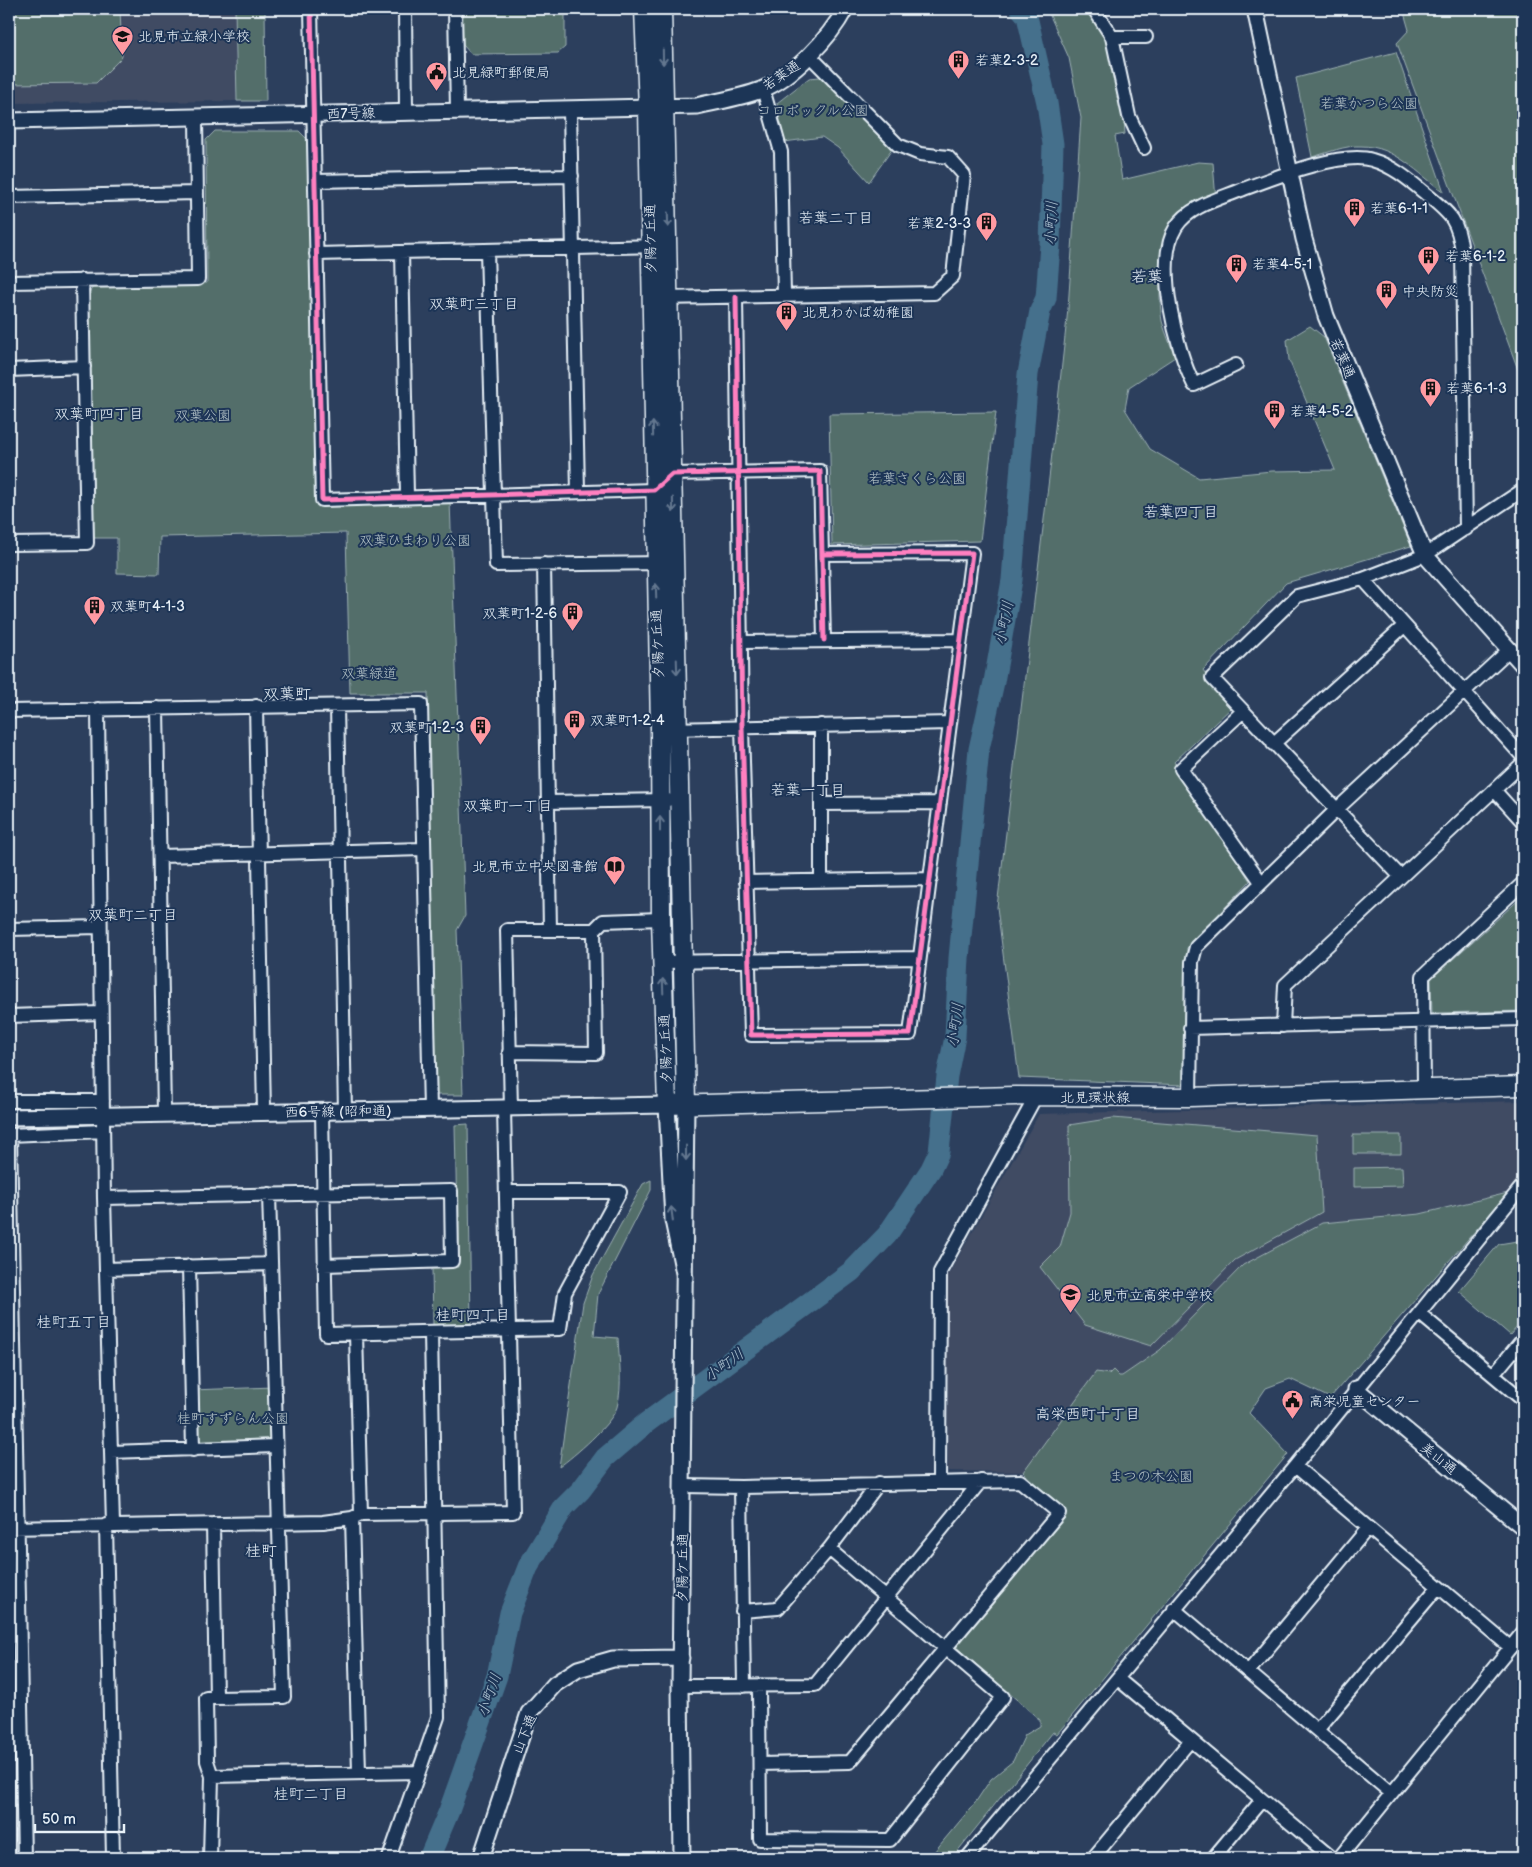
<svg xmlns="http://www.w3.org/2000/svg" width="1532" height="1867" font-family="'Balsamiq Sans','Klee One',sans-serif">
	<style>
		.built { fill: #3f4b64 }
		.green { fill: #526e6b; stroke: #9db0b2 }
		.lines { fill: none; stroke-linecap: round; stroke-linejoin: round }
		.river { stroke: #45708c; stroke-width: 21 }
		.minor-casing { stroke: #e8f1f8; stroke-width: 16 }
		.tertiary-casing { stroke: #e8f1f8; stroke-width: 19 }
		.secondary-casing { stroke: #e8f1f8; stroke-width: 21 }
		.minor { stroke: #1d3557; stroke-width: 12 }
		.tertiary { stroke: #1d3557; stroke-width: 15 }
		.secondary { stroke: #1d3557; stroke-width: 18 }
		.cycleway-casing { stroke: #1d3557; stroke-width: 8 }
		.cycleway { stroke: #ff80c0; stroke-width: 5 }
		.oneway { stroke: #64778f }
		.labels { text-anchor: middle; stroke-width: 4; stroke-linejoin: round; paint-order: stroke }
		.poi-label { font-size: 14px; fill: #e8f1f8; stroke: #1d3557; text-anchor: start }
		.street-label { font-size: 14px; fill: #e8f1f8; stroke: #1d3557 }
		.park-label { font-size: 14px; fill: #b4c3c7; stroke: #1d3557 }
		.neighbourhood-label { font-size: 15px; fill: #e8f1f8; stroke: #1d3557 }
		.water-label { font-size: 15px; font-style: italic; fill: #afc4d2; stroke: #1d3557 }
		.quarter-label { font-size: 16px; fill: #e8f1f8; stroke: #1d3557 }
	</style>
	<rect width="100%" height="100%" fill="#2c3f5d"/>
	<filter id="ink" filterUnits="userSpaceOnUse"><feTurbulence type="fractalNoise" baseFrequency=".02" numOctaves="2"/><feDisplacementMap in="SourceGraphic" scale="10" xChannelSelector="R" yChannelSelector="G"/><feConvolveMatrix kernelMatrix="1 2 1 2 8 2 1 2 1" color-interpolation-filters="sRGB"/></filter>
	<g filter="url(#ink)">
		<path class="built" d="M9,9h226l2,92 -228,2z
			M1523,1101v71l-15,21 -88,21 -292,173 -15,-17 -90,102 -75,-1 -1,-194 92,-163z"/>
		<path class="green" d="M9,9h111l2,48 -26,26 -87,1z
			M235,9h30l1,92h-29z
			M462,9h103v38l-7,6 -87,1 -8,-9z
			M1047,9h46l18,31 11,52 3,42 -10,2 7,44 76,-18 15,1 3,37c-14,3 -33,7 -42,18 -15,19 -16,80 -12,103 3,12 9,24 13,36l-46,30 -4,22 25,40 49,29 73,-7 63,-1 -46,-110 -2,-20 23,-14 14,11 87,209 -125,37 -83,87 28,38 -57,54 76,119 -63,67 -3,137 -165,-7 -22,-171 57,-470 14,-128 13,-191 -12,-60z
			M1403,9h120v374l-126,-340 12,-13z
			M1396,52l48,140c-26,-18 -48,-46 -83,-46 -15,-1 -34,7 -49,11l-16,-79z
			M820,77l73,71 -24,34 -31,-34 -16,-11 -38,5 -7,-39 32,-25z
			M215,131h84l8,8 10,367 133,-5 15,415 -8,14 6,165h-28l-7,-402h-78l-4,-160 -186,4 -1,37 -42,-1v-35h-23l-5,-245 4,-6 114,-4 -1,-143z
			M996,412l-16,129 -148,4 -3,-131z
			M1523,896v115l-91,2 -1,-34z
			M1113,1118l204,17 5,77 -87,48 -84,86 -66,-21 -45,-58 20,-20 10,-35 -1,-87z
			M468,1124l3,200 -38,1 -1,-57 26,-1 -3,-142z
			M1353,1135h48v19h-48z
			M1402,1167l1,19 -49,1v-19z
			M651,1180v10l-53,104 -4,42 24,2c1,21 5,48 -1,69 -5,17 -43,49 -58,60l24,-164 10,-28 50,-91z
			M1508,1193l-178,205 -40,-19 -24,9 -17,25 39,41 -231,280 -4,-2 -101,126h-23l46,-55 16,-24 22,-18 12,-26 15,-9v-6l-86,-75 112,-131 -43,-42 73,-100 13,2 4,-4 6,6h3l38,-26 83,-85 79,-42 98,-9z
			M1523,1240v80l-13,15 -51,-44 40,-47z
			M274,1387l1,59 -82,4 -2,-60z"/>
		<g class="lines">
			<path class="river" d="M429,1858l20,-47 48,-135 13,-63 18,-46 36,-60 17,-17 24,-32 41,-35 206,-152 35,-36 44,-66 8,-17 8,-76 8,-39 4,-79 20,-209 15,-67 18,-102 16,-206 12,-63 6,-13 4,-53 3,-101 -6,-41 -20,-87 -6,-7"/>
			<defs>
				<path id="minor" d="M311,9l11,491 332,-10 18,-16 148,-3 4,169
					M405,9l1,102
					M455,9l2,101
					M1094,9l18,28 17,79 15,32
					M1112,37h34
					M763,89l18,63 3,143
					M570,110l8,381
					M315,181l257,-5
					M9,197l188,-4
					M487,250l9,315 168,-2
					M402,252l5,243
					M316,254l343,-8
					M9,282l189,-3 -2,-161
					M736,297l6,430 9,308 159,-1 62,-481 -150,1
					M661,298l273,-5 19,-17 11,-101 -16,-18 -28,-3 -22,-9 -89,-90
					M1236,365l-42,20c-18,-35 -40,-123 -18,-158 13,-21 43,-28 65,-37 30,-11 101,-40 131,-30 21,6 37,20 54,34 24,20 32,25 36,58l4,277
					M9,370l75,-3
					M9,544l78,-1 -5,-263
					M544,564l6,365
					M1363,579l160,178
					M741,642l219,-2
					M256,706l8,406
					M337,706l8,405
					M157,708l7,406
					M98,709l6,489 9,327
					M9,711l412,-7 9,406
					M1242,712l-61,57 80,113
					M670,729l280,-6
					M1273,744l131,-118
					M1495,791l28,31
					M548,802l120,-2
					M821,804l119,-1
					M160,856l263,-7
					M1400,876l-188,-198 85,-82 66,-17 62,-24 98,-65
					M821,880v-155
					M746,882l185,-3
					M9,929l91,-2
					M662,962l257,-4
					M9,1016l92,-3
					M1283,1026l2,-41 238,-222
					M1190,1028l333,-9
					M509,1052l87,1 -2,-123
					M1424,1089l-1,-113 100,-93
					M1190,1097l2,-135 4,-15 140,-137 173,-160
					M9,1101h94
					M511,1109l-4,-179h87l9,-9 58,-2
					M322,1112l4,222 234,-5 5,-36 55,-101h-114
					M9,1135l94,-4
					M10,1135l14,723
					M104,1198l347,-7 1,70 -128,4
					M189,1266l4,184
					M106,1269l165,-5
					M1420,1314l103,86
					M356,1334l5,180
					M1493,1375l30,-36
					M112,1452l163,-6
					M1295,1466l215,181
					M939,1481l1,-209 96,-176
					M684,1486l57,1 279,-6 39,32 -209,249 -90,2
					M741,1487l3,199
					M352,1518l7,254
					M106,1525l7,333
					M9,1528l314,-6 29,-4 9,-4 152,-2 -9,-403
					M1174,1609l217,184
					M742,1611l36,-3 51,-59 50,-66
					M1248,1672l120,-144
					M1118,1679l214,179
					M680,1686l135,-1 166,-204
					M759,1686l1,153 130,1 113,-143 -174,-148
					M216,1698l68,-1 -15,-503
					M1318,1729l120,-142
					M212,1776l207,-4
					M210,1858l2,-82 -5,-15 -1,-63h10l-3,-174
					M389,1858l49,-141 -7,-385
					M967,1858l328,-392 228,-281
					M1093,1858l97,-117
					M1213,1858l48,-57
					M1339,1858l184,-226"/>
				<path id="tertiary" d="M1255,9l49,230 22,77 99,239 98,110
					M9,121l688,-15c21,-5 43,-8 64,-16 31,-12 69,-52 84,-81
					M9,1117l658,-12 6,115 12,58
					M1356,1389l167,138
					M481,1858l48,-145 26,-29 23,-15 35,-10 68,-1
					M682,1858l-2,-172 6,-582"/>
				<path id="secondary" d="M644,9l4,99 12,620 1,191 6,186 348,-9 175,1 333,-11
					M662,9l24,1095"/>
			</defs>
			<use href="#minor" class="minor-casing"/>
			<use href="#tertiary" class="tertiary-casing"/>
			<use href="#secondary" class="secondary-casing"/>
			<use href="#minor" class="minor"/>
			<use href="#tertiary" class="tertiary"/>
			<use href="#secondary" class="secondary"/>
			<defs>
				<path id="cycleway" d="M311,9l11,491 332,-10 18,-16 148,-3 4,169
					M736,297l6,430 9,308 159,-1 62,-481 -150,1"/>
			</defs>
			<use href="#cycleway" class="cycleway-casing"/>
			<use href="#cycleway" class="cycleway"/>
		</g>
		<defs><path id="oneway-shaft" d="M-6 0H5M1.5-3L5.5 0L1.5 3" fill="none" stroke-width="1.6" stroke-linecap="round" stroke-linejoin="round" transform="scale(1.25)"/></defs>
		<g class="oneway">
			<use href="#oneway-shaft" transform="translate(663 57) rotate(89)"/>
			<use href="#oneway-shaft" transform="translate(668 220) rotate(88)"/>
			<use href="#oneway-shaft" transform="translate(653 429) rotate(-91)"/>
			<use href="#oneway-shaft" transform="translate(673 505) rotate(89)"/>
			<use href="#oneway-shaft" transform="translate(656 591) rotate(-92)"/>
			<use href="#oneway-shaft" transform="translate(677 667) rotate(88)"/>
			<use href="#oneway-shaft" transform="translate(660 824) rotate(-90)"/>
			<use href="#oneway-shaft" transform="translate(663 986) rotate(-92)"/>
			<use href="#oneway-shaft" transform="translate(686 1153) rotate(90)"/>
			<use href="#oneway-shaft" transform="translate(672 1214) rotate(-97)"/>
		</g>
	</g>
	<defs>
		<symbol id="school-pin" viewBox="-11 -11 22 30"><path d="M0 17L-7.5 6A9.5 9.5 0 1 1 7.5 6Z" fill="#ff9aa2" stroke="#1d3557"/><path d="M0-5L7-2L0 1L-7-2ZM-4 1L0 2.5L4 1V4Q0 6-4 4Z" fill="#111"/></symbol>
		<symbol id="building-pin" viewBox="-11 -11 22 30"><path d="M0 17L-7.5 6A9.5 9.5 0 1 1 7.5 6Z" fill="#ff9aa2" stroke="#1d3557"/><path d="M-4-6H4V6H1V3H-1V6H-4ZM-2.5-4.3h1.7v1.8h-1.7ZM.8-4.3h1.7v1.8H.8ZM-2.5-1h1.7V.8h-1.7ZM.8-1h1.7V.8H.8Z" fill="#111"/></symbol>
		<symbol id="civic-pin" viewBox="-11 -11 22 30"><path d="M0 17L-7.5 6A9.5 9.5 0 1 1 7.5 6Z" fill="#ff9aa2" stroke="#1d3557"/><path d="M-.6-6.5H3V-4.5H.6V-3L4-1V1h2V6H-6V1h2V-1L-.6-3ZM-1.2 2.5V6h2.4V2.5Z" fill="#111"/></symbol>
		<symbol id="library-pin" viewBox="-11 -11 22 30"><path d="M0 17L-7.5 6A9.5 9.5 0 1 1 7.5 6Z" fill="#ff9aa2" stroke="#1d3557"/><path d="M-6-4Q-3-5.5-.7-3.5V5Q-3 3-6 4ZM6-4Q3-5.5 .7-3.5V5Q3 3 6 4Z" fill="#111"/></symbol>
	</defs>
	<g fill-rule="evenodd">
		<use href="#school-pin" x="110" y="24" width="25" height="34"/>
		<use href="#building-pin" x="946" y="48" width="25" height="34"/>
		<use href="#civic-pin" x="424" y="60" width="25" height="34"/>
		<use href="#building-pin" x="1342" y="196" width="25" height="34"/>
		<use href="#building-pin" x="974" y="210" width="25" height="34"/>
		<use href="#building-pin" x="1416" y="244" width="25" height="34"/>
		<use href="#building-pin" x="1224" y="252" width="25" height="34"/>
		<use href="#building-pin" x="1374" y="278" width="25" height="34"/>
		<use href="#building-pin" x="774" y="300" width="25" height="34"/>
		<use href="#building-pin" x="1418" y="376" width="25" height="34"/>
		<use href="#building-pin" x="1262" y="398" width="25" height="34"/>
		<use href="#building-pin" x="82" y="594" width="25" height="34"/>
		<use href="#building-pin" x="560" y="600" width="25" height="34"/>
		<use href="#building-pin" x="562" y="708" width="25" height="34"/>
		<use href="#building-pin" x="468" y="714" width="25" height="34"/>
		<use href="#library-pin" x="602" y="854" width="25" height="34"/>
		<use href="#school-pin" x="1058" y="1282" width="25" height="34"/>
		<use href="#civic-pin" x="1280" y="1388" width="25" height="34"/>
	</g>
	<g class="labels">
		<g class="poi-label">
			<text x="138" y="41">北見市立緑小学校</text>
			<text x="975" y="65">若葉2-3-2</text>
			<text x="452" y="77">北見緑町郵便局</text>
			<text x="1370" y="213">若葉6-1-1</text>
			<text x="971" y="228" text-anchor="end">若葉2-3-3</text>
			<text x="1445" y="261">若葉6-1-2</text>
			<text x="1252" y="269">若葉4-5-1</text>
			<text x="1402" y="296">中央防災</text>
			<text x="802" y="317">北見わかば幼稚園</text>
			<text x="1446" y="393">若葉6-1-3</text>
			<text x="1290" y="416">若葉4-5-2</text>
			<text x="110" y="611">双葉町4-1-3</text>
			<text x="557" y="618" text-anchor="end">双葉町1-2-6</text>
			<text x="590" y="725">双葉町1-2-4</text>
			<text x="464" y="732" text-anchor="end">双葉町1-2-3</text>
			<text x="598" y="871" text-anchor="end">北見市立中央図書館</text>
			<text x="1087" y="1300">北見市立高栄中学校</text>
			<text x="1309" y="1406">高栄児童センター</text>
		</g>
		<g class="street-label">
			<text transform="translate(781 75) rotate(-34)" y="5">若葉通</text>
			<text transform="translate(351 113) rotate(-2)" y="5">西7号線</text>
			<text transform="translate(650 239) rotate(-91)" y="5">夕陽ケ丘通</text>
			<text transform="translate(1343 358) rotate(67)" y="5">若葉通</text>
			<text transform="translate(657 644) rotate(-92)" y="5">夕陽ケ丘通</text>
			<text transform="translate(665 1049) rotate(-92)" y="5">夕陽ケ丘通</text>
			<text x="1095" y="1102">北見環状線</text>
			<text transform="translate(338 1111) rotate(-1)" y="5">西6号線 (昭和通)</text>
			<text transform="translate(1439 1458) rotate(39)" y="5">美山通</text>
			<text transform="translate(682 1568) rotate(-89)" y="5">夕陽ケ丘通</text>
			<text transform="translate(524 1734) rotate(-68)" y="5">山下通</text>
		</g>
		<g class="park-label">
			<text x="1369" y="108">若葉かつら公園</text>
			<text x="813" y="115">コロポックル公園</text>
			<text x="203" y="420">双葉公園</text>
			<text x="917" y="483">若葉さくら公園</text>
			<text x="415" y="545">双葉ひまわり公園</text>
			<text x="369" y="678">双葉緑道</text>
			<text x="233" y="1423">桂町すずらん公園</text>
			<text x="1151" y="1481">まつの木公園</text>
		</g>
		<g class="neighbourhood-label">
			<text x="836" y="223">若葉二丁目</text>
			<text x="474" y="309">双葉町三丁目</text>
			<text x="99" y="419">双葉町四丁目</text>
			<text x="1181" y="517">若葉四丁目</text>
			<text x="808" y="795">若葉一丁目</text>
			<text x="508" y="811">双葉町一丁目</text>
			<text x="133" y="920">双葉町二丁目</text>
			<text x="473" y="1320">桂町四丁目</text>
			<text x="74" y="1327">桂町五丁目</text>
			<text x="1088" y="1419">高栄西町十丁目</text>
			<text x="311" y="1799">桂町二丁目</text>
		</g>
		<g class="water-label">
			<text transform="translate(1051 223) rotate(-88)" y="5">小町川</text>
			<text transform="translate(1004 623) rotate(-79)" y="5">小町川</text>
			<text transform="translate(955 1025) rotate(-83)" y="5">小町川</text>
			<text transform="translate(724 1365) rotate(-37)" y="5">小町川</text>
			<text transform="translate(489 1695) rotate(-71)" y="5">小町川</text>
		</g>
		<g class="quarter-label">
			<text x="1147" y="282">若葉</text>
			<text x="287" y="699">双葉町</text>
			<text x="261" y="1556">桂町</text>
		</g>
	</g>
	<rect width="1532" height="1867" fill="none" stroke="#1d3557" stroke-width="30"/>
	<rect x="15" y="15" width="1502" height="1837" fill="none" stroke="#e8f1f8" stroke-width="2" filter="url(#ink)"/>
	<path d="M35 1824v8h89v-8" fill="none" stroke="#e8f1f8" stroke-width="2.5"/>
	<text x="42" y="1824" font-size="15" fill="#e8f1f8" stroke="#1d3557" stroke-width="4" paint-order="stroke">50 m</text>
</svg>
